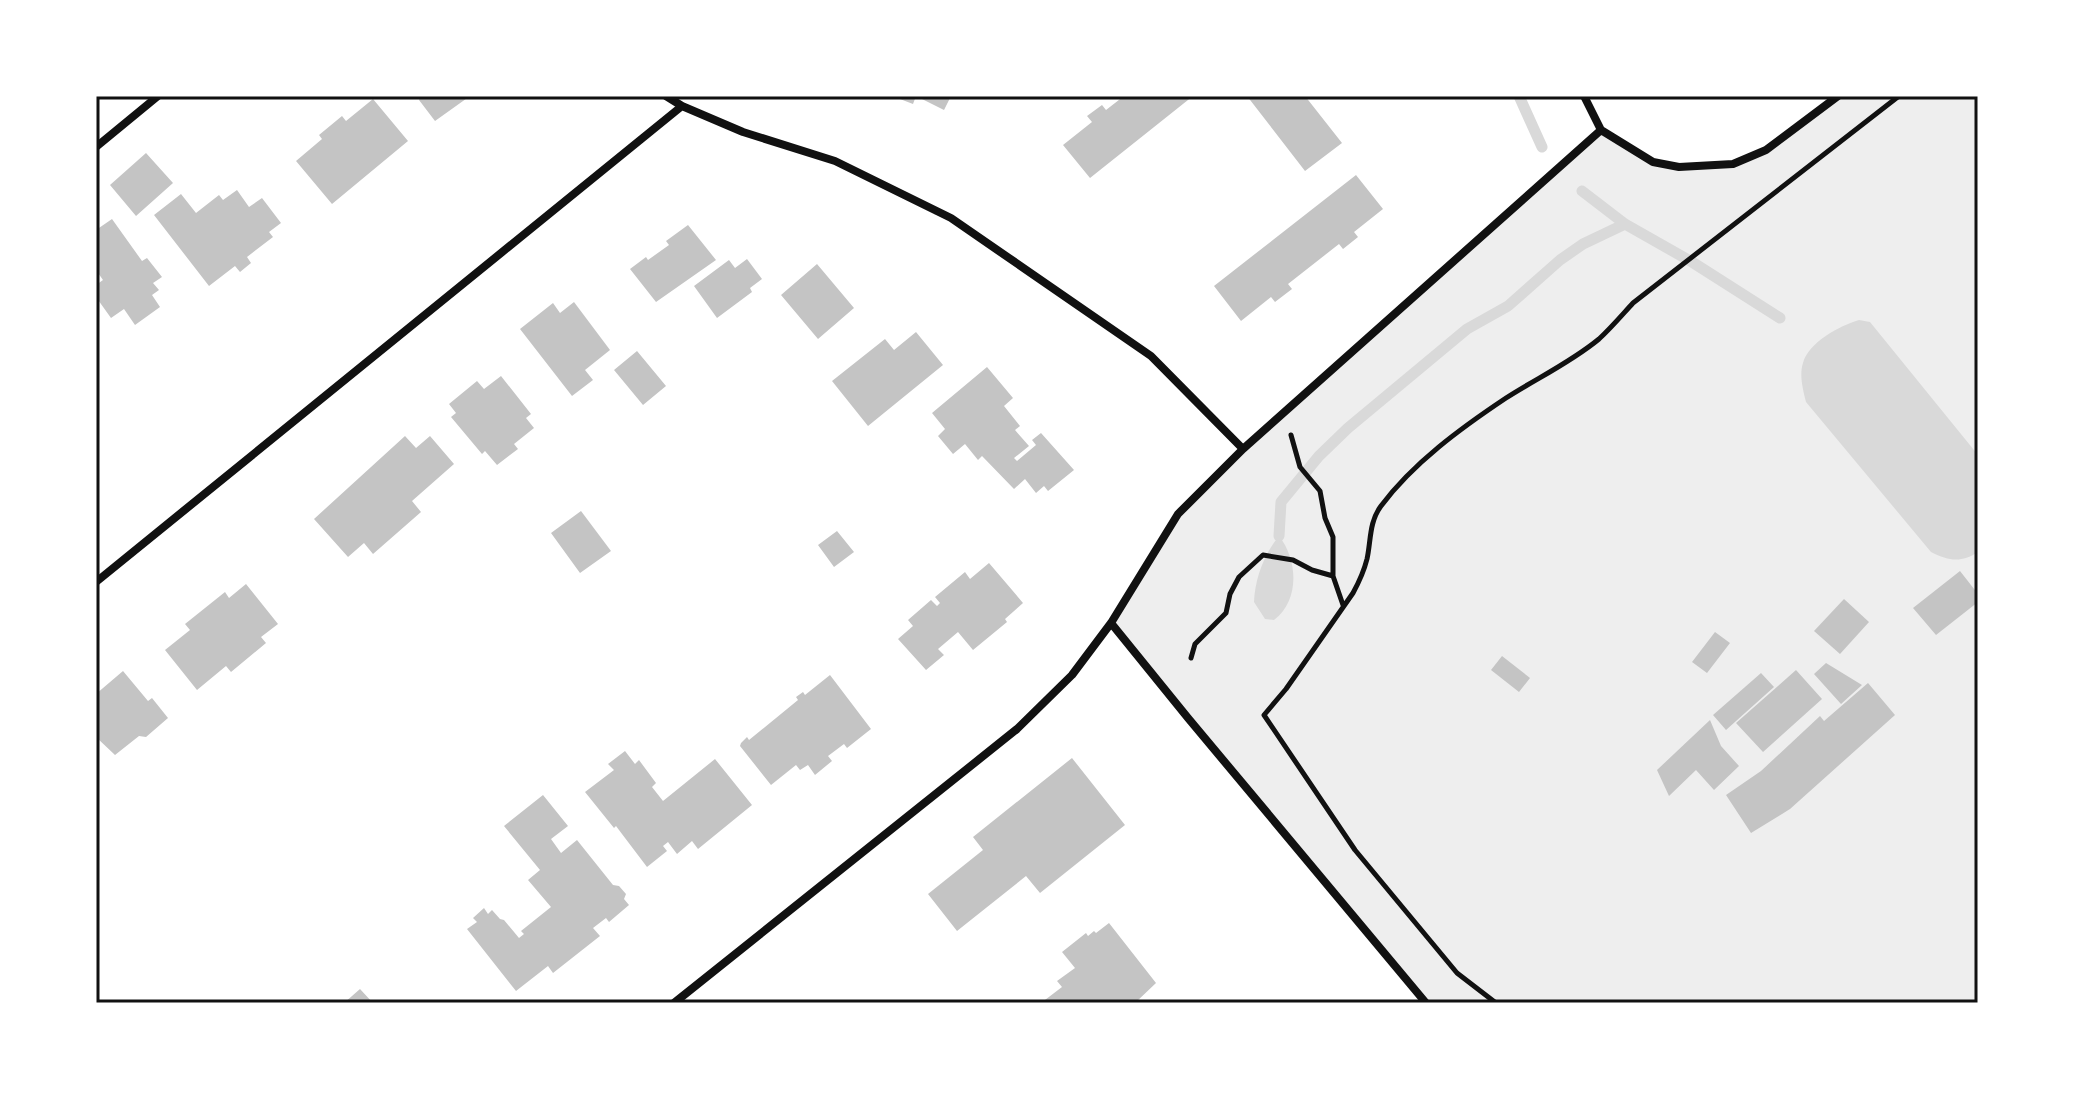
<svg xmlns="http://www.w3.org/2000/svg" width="2074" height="1099" font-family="Cabin,sans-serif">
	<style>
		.green { fill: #eee }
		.water { fill: #d9d9d9 }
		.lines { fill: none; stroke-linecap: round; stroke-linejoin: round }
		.stream { stroke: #d9d9d9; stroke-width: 11 }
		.building { fill: #c4c4c4 }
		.path { stroke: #111; stroke-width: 5 }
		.minor { stroke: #111; stroke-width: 8 }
		.neatline { fill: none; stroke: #111; stroke-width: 3 }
	</style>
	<rect width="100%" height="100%" fill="#fff"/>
	<path class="green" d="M1838,96h140v907h-552l-315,-380 67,-109 65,-65 358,-319 52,32 26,5 54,-3 33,-14z"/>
	<path class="water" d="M1859,320l11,2 108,133v97c-17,11 -29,9 -47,0l-125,-150c-3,-12 -7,-27 -3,-39 6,-21 36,-37 56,-43z
		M1279,536c19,24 21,64 -5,84l-9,-1 -11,-17c1,-23 10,-48 25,-66z"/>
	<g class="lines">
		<path class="stream" d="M1519,96l23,51
			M1582,191l43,33 67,38 88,56
			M1279,536l2,-34 38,-46 29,-28 119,-99 41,-23 52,-46 23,-16 42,-20"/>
	</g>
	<path class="building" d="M421,96h49l-35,25 -16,-21z
		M902,96h49l-7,14 -28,-14 -3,8 -13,-5z
		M1124,96h69l-103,82 -27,-33 29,-23 -5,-6 15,-11 4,5z
		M1247,96h58l37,47 -37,28z
		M373,99l35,42 -76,63 -36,-43 26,-22 -3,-4 23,-19 4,5z
		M146,153l27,30 -37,33 -26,-31z
		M1356,175l27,34 -29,23 4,5 -15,12 -4,-5 -51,40 4,5 -17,13 -4,-5 -30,24 -27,-35z
		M237,190l12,17 13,-9 19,25 -12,9 4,5 -26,20 4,6 -11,9 -5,-6 -26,20 -55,-71 27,-21 15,19 23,-18 4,5z
		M112,219l30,42 5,-3 15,19 -9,6 6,7 -7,5 8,12 -25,18 -11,-16 -13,9 -15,-21v-12l7,-5 -7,-10v-40z
		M688,225l28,35 -60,42 -26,-33 16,-12 2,3 21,-15 -3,-4z
		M747,259l15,20 -12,9 2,4 -35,26 -23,-32 35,-26 6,8z
		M817,264l37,44 -36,31 -37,-44z
		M574,302l36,48 -25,20 8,10 -21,16 -52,-67 33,-26 7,10z
		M916,332l27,33 -75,61 -36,-45 53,-42 9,11z
		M637,351l29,35 -23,19 -29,-35z
		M987,367l26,31 -9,8 16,20 -5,4 14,16 -15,12 3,3 19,-16 -4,-5 9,-7 33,37 -26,21 -4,-5 -8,7 -11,-14 -11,10 -32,-33 -4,4 -13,-16 -12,10 -15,-18 7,-7 -13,-16z
		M501,376l30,38 -5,4 8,10 -20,16 4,5 -21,16 -12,-14 -3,3 -31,-37 5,-4 -7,-9 28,-23 7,8z
		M405,436l11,12 14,-12 24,28 -42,37 9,11 -48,42 -9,-11 -16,14 -34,-38z
		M581,511l30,40 -31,22 -29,-40z
		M837,531l17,21 -20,15 -16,-22z
		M989,563l34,40 -18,16 2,3 -34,28 -15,-18 -20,17 6,6 -18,15 -28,-31 15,-13 -5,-6 23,-20 6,6 3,-3 -5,-6 30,-25 5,7z
		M1960,571l18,23v8l-42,33 -23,-27z
		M246,584l32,40 -17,13 5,6 -35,29 -5,-6 -29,24 -32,-40 25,-20 -5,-6 40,-32 4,6z
		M1844,599l25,23 -29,32 -26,-23z
		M1715,632l15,11 -23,30 -15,-11z
		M1502,656l28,22 -11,14 -28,-22z
		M1826,663l36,22 -21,19 -27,-30z
		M1796,670l26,29 -59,53 -27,-29z
		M123,671l25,30 4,-3 16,20 -22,19 -7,-1 -24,19 -19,-18v-43z
		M1761,673l13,14 -48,43 -13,-15z
		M830,675l41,54 -24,19 -3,-4 -16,12 4,5 -17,14 -7,-10 -8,5 -4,-5 -25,20 -31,-39 1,-3 6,-6 2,3 49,-40 -2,-3 7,-5 2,3z
		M1868,683l27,32 -105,94 -39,24 -25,-38 35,-24 59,-55 4,5z
		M1710,720l11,26 18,20 -25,24 -18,-20 -27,26 -12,-26z
		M625,751l10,13 4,-4 17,23 -4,4 11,14 52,-42 37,46 -54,44 -6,-8 -15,13 -9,-12 -5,4 4,5 -20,16 -25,-33 -6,-8 -2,2 -29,-36 29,-22 -6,-6z
		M1072,758l53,67 -85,68 -14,-17 -69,55 -29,-37 55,-44 -10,-13z
		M543,795l25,31 -17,13 10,14 16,-13 36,45 6,1 7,8 -2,5 5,6 -20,17 -3,-4 -13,10 7,8 -47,37 -5,-7 -32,25 -49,-62 10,-7 -4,-4 11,-10 4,6 4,-4 8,9 4,1 15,18 5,-4 -3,-3 30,-24 -23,-27 12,-10 -36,-44z
		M1109,923l47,60 -21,20h-94l21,-16 -5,-6 18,-13 -13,-16 24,-19 2,3 6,-5 2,2z
		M360,989l13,14h-29z"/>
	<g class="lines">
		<path class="path" d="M1291,435l9,32 20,24 5,27 8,19v39l10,29
			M1191,658l4,-14 31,-31 4,-19 9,-17 24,-22 30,5 19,10 21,6
			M1496,1003l-39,-30 -102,-123 -91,-135 22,-26 67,-96c6,-11 11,-22 14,-34 4,-18 2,-37 14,-53 32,-43 80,-78 125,-108 31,-20 64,-35 93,-59 12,-11 23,-24 34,-36l266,-207"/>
		<path class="minor" d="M666,96l16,10 61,26 92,29 116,57 200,138 92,93
			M1584,96l17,34
			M1601,130l52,32 26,5 54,-3 33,-14 72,-54
			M96,147l62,-51
			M96,582l586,-476
			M1111,623l77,95 238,285
			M674,1003l343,-274 55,-54 39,-52 67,-109 65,-65 358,-319"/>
	</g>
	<rect width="2074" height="1099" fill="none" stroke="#ffffff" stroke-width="196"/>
	<rect x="98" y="98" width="1878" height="903" class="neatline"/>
</svg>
